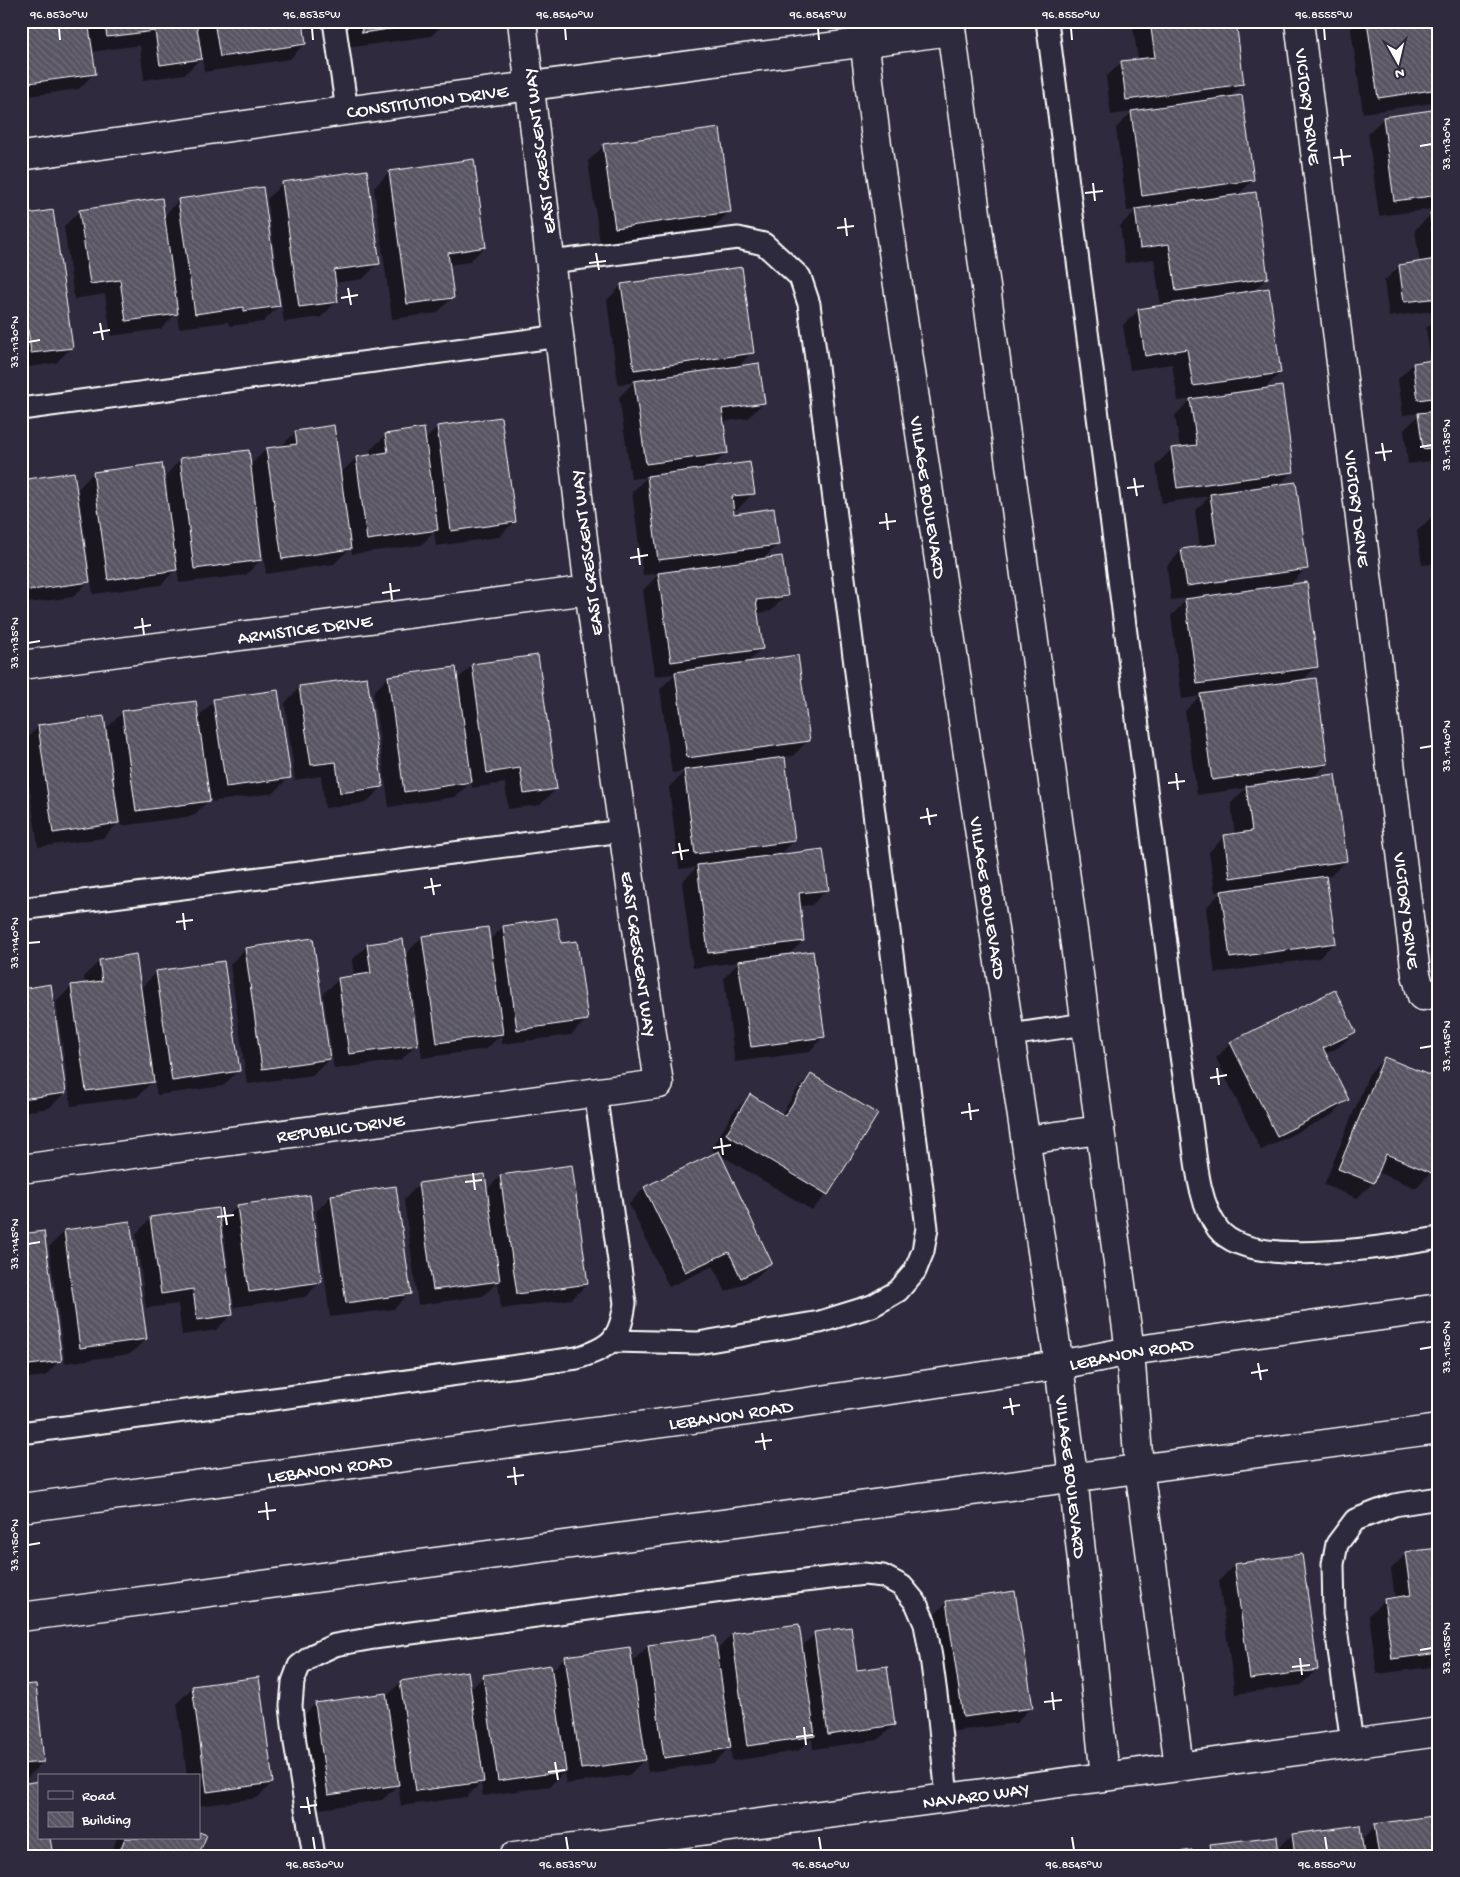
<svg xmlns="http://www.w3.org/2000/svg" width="1460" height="1877" font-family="'Gochi Hand',sans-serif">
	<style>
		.shadow { fill: #0007 }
		.building { fill: url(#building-back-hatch); stroke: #fff }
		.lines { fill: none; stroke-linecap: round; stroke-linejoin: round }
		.lane-casing { stroke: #fff; stroke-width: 25 }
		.street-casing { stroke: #fff; stroke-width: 31 }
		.secondary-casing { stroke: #fff; stroke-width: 31 }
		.lane { stroke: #2f2a3d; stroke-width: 21 }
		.street { stroke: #2f2a3d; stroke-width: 28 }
		.secondary { stroke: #2f2a3d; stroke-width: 28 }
		.ticks { fill: none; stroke: #fff; stroke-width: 2 }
		.labels { text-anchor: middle; stroke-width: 4; stroke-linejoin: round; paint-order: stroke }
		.street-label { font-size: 19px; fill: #fff; stroke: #2f2a3d }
		.neatline { fill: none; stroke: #fff; stroke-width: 2 }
		.ticks-label { font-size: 12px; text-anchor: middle; fill: #fff }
	</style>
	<defs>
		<pattern id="building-back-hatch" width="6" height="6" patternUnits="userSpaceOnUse" patternTransform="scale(1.25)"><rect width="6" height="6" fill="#595564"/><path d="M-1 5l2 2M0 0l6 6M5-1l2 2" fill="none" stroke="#726e7b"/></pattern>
	</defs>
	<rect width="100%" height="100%" fill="#2f2a3d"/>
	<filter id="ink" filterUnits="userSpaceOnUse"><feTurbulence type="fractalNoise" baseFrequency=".02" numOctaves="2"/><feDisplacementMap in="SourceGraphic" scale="10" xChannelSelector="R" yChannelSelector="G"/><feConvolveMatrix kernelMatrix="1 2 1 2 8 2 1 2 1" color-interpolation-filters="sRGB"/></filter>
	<g filter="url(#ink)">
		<path class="shadow" d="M21,21h281l3,22 -15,16 -86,13 -2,-15 -17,17 -41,6 -4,-35 -49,7 3,21 -15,16 -58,8z
			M344,21h102l-15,15 -84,12z
			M1139,21h95l9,63 -15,15 25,81 -16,16 30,82 -15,14 28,81 -17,17 30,81 -15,15 28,82 -17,18 28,80 -15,15 25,83 -15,14 34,83 -16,15 -5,1 9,66 -15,15 -104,15 -9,-65 16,-17 -7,1 -6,-40 16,-16 10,-1 -4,-32 15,-15 -49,7 -12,-84 15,-15 -18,3 -11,-83 17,-18 -17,2 -4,-34 15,-16 18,-2 -5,-37 15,-15 -48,7 -6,-38 16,-16 8,-1 -5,-33 17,-16 -14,2 -6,-37 -42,6 -7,-45 16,-15 22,-4 -7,-47 -29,4 -5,-37 16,-16 -9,1 -11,-83 16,-16 -21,3 -5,-38 16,-15 16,-2 -5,-33z
			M1358,21h81v81l-76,11 -12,-84z
			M1439,110v98l-60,8 -11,-83 16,-15z
			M604,146l126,65 -16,16 -114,16 -12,-82z
			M473,160l12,87 -16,15 -21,3 5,32 -16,16 -45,6 -18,-131 15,-16z
			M282,184l96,79 -15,16 -29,4 3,18 -16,16 -37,5 -17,-123z
			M179,200l100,106 -16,16 -34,4 -1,-4 -49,6 -2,-15 -16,16 -50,7 -6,-42 -31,5 -10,-73 16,-15 83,6z
			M1439,213v97l-50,7 -5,-36 16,-15 20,-3 -5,-33 15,-15z
			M21,216l51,131 -16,16 -35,5z
			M622,285l130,67 -14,15 25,36 -15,15 -25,4 4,30 -16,16 42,25 -15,16h-6l1,6 45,29 -16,16 24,35 -15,16 -14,2 5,35 -15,15 61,77 -15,16 -10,1 11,84 -15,15 48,33 -15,16 -13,1 4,35 -15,14 36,81 -15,16 -74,10 -11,-84 15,-16 -46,6 -11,-86 15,-15 -18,2 -10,-82 16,-16 -13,2 -12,-84 15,-15 -20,2 -12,-86 17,-17 -17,2 -11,-83 15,-15 -16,2 -12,-82 15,-15 -16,3 -11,-85z
			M1439,316v152l-1,-8 -30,4 -4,-34 17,-17 -18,2 -5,-36 15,-15 18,-3 -5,-33z
			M500,419l14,103 -15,15 -63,9 -2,-14 -13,13 -69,9 -1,-7 -17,17 -68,10 -10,-74h-2l7,59 -15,16 -67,8 -2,-15 -16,17 -68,9 -15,-105 15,-16 75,23 -2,-21 15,-16 68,7 18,-17 13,-2 16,-15 43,43 17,-17 15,-2 -1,-6 16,-15 38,6 13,-13z
			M21,481l67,101 -15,15 -52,7z
			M1439,515v48l-17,2 -5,-34 16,-15z
			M537,656l19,133 -16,16 -32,4 -3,-26 -33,5 -1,-6 -16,15 -66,10 -16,-114 15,-16 68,4 16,-15z
			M300,687l82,100 -16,16 -41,5 -4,-32 -26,4 -10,-77z
			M214,701l75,76 -15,16 -64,9v-3l-17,17 -72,10 -14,-98 16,-16 74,6z
			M38,727l80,96 -15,15 -65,9 -15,-105z
			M503,927l57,17 27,75 -16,16 -69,9 -1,-9 -15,14 -64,9 -15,-105 15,-16 67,4z
			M368,945l48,99 -15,16 -67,9 -11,-75 16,-15 15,-2 -2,-17z
			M246,949l83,110 -16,16 -66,9 -17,-120z
			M100,961l40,28 17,-17 81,99 -15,15 -66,9 -3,-15 -17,17 -66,9 -15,-104 16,-16 13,-2 -1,-8z
			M21,990l44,103 -16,15 -28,4z
			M1354,1032l-15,15 -14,7 22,45 -15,16 -71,35 -45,-92 15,-15z
			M1385,1058l46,114 -15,16 -39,-16 -4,11 -16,15 -33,-13 45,-111z
			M811,1075l16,119 -15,16 -93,-56 52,109 -16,15 -29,14 -13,-26 -44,21 -40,-83 15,-16 73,-35 -6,-3 23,-39 16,-15 31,19 15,-24z
			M500,1176l87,108 -15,15 -71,10 -3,-27 -15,14 -65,9 -14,-105 15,-16 67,7z
			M395,1188l14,105 -15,16 -64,8 -14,-105 15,-16z
			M237,1206l84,75 -16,16 -71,10 -12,-85z
			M151,1218l81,96 -16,16 -34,5 -4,-31 -32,4 -10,-74z
			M64,1232l82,107 -16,15 -65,9 -16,-116z
			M21,1235l39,125 -15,16 -24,3z
			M1439,1549v117l-62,8 -8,-59 15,-15 11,-2 -4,-29 15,-15z
			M1300,1556l16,114 -15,15 -66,9 -16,-113 15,-16z
			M947,1602l84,105 -15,16 -68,9 -17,-114z
			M732,1634l69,13 14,-13 41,37 38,54 -16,15 -65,9 -1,-11 -14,13 -66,10 -2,-14 -16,16 -66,9 -2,-14 -17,17 -63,9 -2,-12 -14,14 -67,10 -2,-14 -14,15 -66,9 -3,-21 -16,15 -69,10 -13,-91 15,-15 70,-6 16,-16 69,8 14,-14 67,-4 14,-15 66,6 17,-17 68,5z
			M21,1686l22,75 -15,16h-7z
			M193,1687l79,96 -15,15 -58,8v-30h-12l-10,-73z
			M1375,1826l64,30h-238l10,-10 66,4 15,-15 69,5z
			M199,1833l6,3 -8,20h-87l7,-18h82z"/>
		<path class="building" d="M21,21h67l8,53 -75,10z
			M104,21h92l6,38 -42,6 -5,-34 -48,6z
			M214,21h89l3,23 -86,13z
			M361,21h83l-82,12z
			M1150,21h86l8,63 -118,16 -5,-39 34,-4z
			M1367,21h72v68l-61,9z
			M1242,95l12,85 -112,16 -11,-85z
			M1439,109v86l-45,6 -11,-84z
			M720,128l11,84 -116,16 -12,-84z
			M474,159l12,88 -38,6 6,45 -47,6 -18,-133z
			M367,170l13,94 -46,6 4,32 -39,5 -17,-125z
			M263,187l17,119 -36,5v-4l-49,7 -17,-115z
			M1256,192l12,86 -92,13 -7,-47 -29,4 -5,-39z
			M162,198l16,116 -52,7 -6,-41 -30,4 -11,-74z
			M53,210l20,138 -42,5 -4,-31 -6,1v-108z
			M1439,212v86l-35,4 -5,-37 37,-6 -6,-46z
			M742,267l12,86 -120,17 -13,-86z
			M1269,288l12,85 -88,13 -6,-37 -42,7 -7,-47z
			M1439,359v38l-21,3 -5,-37z
			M759,363l6,40 -43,6 6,44 -82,11 -12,-83z
			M1282,386l12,86 -117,16 -6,-40 26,-3 -7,-46z
			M1439,411v36l-16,2 -5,-36z
			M501,417l15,105 -65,9 -14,-105z
			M334,425l17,124 -69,10 -16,-111 31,-4 -2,-13z
			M424,428l14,102 -71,10 -11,-83 32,-5 -3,-18z
			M249,450l13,110 -68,9 -14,-111z
			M750,462l5,32 -23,2 2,18 40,-6 5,37 -121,15 -11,-84z
			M162,463l15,107 -69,10 -15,-108z
			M74,472l16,110 -66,9 -3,-19v-92z
			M1296,482l12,87 -121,17 -6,-37 36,-5 -7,-50z
			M1439,513v37h-2l-5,-36z
			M782,556l6,40 -32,4 7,49 -92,13 -13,-89z
			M1307,582l11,85 -121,17 -12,-85z
			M538,655l19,134 -33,5 -4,-26 -33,5 -15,-109z
			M798,655l12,86 -123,17 -12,-86z
			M456,667l16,115 -68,10 -16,-116z
			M367,677l16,110 -43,6 -4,-31 -25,3 -12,-79z
			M1316,678l12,86 -116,16 -12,-86z
			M278,690l13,88 -65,9 -13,-88z
			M196,701l14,100 -74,10 -14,-100z
			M104,716l15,107 -66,10 -15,-108z
			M785,757l10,84 -100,13 -11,-84z
			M21,773l6,40 -6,1z
			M1335,774l12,87 -117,17 -6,-43 28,-4 -6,-45z
			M823,849l6,41 -30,3 5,48 -96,12 -11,-88z
			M1326,876l10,67 -106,15 -9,-67z
			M557,918l4,25 16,-2 11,79 -71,10 -14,-104z
			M488,927l15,107 -66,9 -15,-107z
			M313,938l17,121 -68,10 -17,-121z
			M403,939l15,106 -69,9 -11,-76 33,-5 -4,-29z
			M813,951l12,86 -74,10 -13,-86z
			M136,954l18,128 -68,9 -15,-106 31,-4 -3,-21z
			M224,961l16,110 -68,10 -16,-110z
			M51,984l15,109 -45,6v-110z
			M1335,990l21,42 -33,16 26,52 -72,36 -47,-94z
			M1384,1057l55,22v78l-7,16 -46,-19 -12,29 -36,-14z
			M811,1074l67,40 -50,81 -102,-61 24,-40 35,22z
			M719,1151l53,112 -31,15 -12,-26 -44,20 -41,-85z
			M572,1165l16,119 -71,10 -17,-119z
			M485,1174l15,107 -67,9 -15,-107z
			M396,1186l15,108 -65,9 -15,-108z
			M310,1195l12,87 -73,10 -12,-87z
			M218,1208l15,107 -36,5 -4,-31 -32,5 -11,-77z
			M130,1221l17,118 -67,9 -16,-118z
			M44,1231l18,130 -41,5v-132z
			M1439,1548v105l-47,6 -8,-60 27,-4 -6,-43z
			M1302,1554l16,116 -68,9 -16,-115z
			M1015,1591l18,117 -70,9 -17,-116z
			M799,1624l16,112 -68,10 -15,-113z
			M851,1627l6,43 30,-4 8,59 -67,10 -14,-103z
			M715,1636l16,112 -67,10 -16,-113z
			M630,1647l16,113 -65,9 -16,-113z
			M551,1665l15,106 -68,10 -15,-106z
			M468,1671l16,111 -68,9 -16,-110z
			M259,1677l14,106 -66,9 -15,-106z
			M36,1684l8,78 -23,2v-79z
			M386,1693l13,92 -71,10 -13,-92z
			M39,1781v57h11l3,18h-32v-72z
			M1439,1815v41h-60l-5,-32z
			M1360,1825l4,31h-69l-3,-22z
			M199,1832l8,3 -9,21h-80l7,-18h74z
			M1277,1836l2,20h-67l-2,-12z
			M1192,1850l1,6h-42z"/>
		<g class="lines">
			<defs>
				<path id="lane" d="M334,21l13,90
					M1047,21l130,1008c5,32 9,63 14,94 5,34 6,77 27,106 32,42 174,17 221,9
					M551,262l187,-24 26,6 36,33 9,27 118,924 -4,23 -8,20 -17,20 -26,15 -52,16 -122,21 -85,-2
					M21,409l539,-73
					M21,909l601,-78
					M1010,1035l75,-11
					M21,1433l556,-75c34,-11 43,-18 48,-55l-30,-211
					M1352,1743l-18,-129 -1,-50 4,-20 18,-24 39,-15 45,-7
					M314,1856l-19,-113 -4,-37 2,-24 6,-16 14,-11 22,-10 39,-7 370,-50 120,-14 19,2 19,10 14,17 9,21 6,33 7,52 9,88"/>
				<g id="street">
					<path id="s1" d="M862,21l13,110 184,1234 14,112 32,299"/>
					<path d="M950,21l180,1330 9,117 40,298"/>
					<path id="s2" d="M1299,21l117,953 6,22 17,-3"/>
					<path id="s3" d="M21,156l418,-58 512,-67"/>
					<path id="s4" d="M21,665l568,-75"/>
					<path d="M1026,1140l74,-10"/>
					<path id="s5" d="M21,1169l638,-85 -70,-494 -67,-569"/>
					<path id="s6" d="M514,1856l925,-124"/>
				</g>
				<g id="secondary">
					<path id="s7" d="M21,1508l679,-90 359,-53 71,-14 309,-43"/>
					<path d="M21,1617l1418,-188"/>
				</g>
			</defs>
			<use href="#lane" class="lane-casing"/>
			<use href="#street" class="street-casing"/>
			<use href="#secondary" class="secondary-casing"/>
			<use href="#lane" class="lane"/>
			<use href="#street" class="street"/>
			<use href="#secondary" class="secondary"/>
		</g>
	</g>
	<path class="ticks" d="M59,28l1,12M312,28l1,12M565,28l1,12M818,28l1,12M1071,28l1,12M1324,28l1,12M1420,146l12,-2M1341,149l2,17M1333,158l18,-2M1093,183l2,18M1085,193l18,-2M845,218l2,18M837,228l17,-2M596,253l3,17M589,263l17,-2M348,288l3,17M341,298l17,-3M100,323l3,17M93,333l17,-3M28,342l12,-2M1382,443l3,18M1420,447l12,-2M1375,453l17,-2M1134,478l3,18M1127,488l17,-2M886,513l2,17M879,523l17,-2M638,548l2,17M630,558l18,-3M390,583l2,17M382,593l18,-3M142,618l2,17M134,628l17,-3M28,643l12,-2M1420,748l12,-2M1176,773l2,17M1168,783l17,-2M927,808l3,17M920,818l17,-3M679,843l3,17M672,853l17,-3M431,878l3,17M424,888l17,-3M183,913l2,17M176,922l17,-2M28,943l12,-1M1420,1048l12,-2M1217,1068l2,17M1210,1078l17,-3M969,1103l2,17M961,1113l18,-3M721,1138l2,17M713,1148l18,-3M473,1173l2,17M465,1182l17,-2M224,1207l3,18M217,1217l17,-2M28,1244l12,-2M1420,1349l12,-2M1258,1363l3,17M1251,1373l17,-3M1010,1398l3,17M1003,1408l17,-3M762,1433l3,17M755,1442l17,-2M514,1467l2,18M507,1477l17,-2M266,1502l2,18M258,1512l18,-2M28,1545l12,-2M1420,1650l12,-2M1300,1658l2,17M1292,1667l18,-2M1052,1692l2,18M1044,1702l18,-2M804,1727l2,18M796,1737l17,-2M555,1762l3,18M548,1772l17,-2M307,1797l3,17M300,1807l17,-2M313,1837l2,13M566,1837l2,13M819,1837l2,13M1072,1837l2,13M1325,1837l2,13"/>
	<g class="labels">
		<g class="street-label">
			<text dy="7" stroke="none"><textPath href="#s3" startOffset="410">CONSTITUTION DRIVE</textPath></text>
			<text dy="7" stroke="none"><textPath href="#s2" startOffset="86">VICTORY DRIVE</textPath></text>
			<text transform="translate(538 151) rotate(-97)" y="7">EAST CRESCENT WAY</text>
			<text dy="7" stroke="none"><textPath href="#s1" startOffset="481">VILLAGE BOULEVARD</textPath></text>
			<text dy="7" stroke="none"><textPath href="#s2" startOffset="491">VICTORY DRIVE</textPath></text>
			<text transform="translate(585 553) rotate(-97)" y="7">EAST CRESCENT WAY</text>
			<text dy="7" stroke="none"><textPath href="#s4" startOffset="286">ARMISTICE DRIVE</textPath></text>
			<text dy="7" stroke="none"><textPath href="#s1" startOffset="886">VILLAGE BOULEVARD</textPath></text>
			<text dy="7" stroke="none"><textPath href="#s2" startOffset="896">VICTORY DRIVE</textPath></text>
			<text transform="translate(640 954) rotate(82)" y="7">EAST CRESCENT WAY</text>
			<text dy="7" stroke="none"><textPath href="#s5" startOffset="322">REPUBLIC DRIVE</textPath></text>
			<text dy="7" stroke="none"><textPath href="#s7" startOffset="1121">LEBANON ROAD</textPath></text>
			<text dy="7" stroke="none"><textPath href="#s7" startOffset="716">LEBANON ROAD</textPath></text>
			<text dy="7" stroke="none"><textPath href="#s7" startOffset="311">LEBANON ROAD</textPath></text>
			<text dy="7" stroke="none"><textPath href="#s1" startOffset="1471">VILLAGE BOULEVARD</textPath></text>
			<text dy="7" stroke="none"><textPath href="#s6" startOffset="466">NAVARO WAY</textPath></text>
		</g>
	</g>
	<rect width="1460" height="1877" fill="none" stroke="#2f2a3d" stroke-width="55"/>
	<rect x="38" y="1774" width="162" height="65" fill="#2f2a3d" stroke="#827f8b"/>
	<rect x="48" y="1791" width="25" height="8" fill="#2f2a3d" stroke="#827f8b"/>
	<text x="82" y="1800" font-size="15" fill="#ffffff">Road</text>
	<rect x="48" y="1812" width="25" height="15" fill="url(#building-back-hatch)" stroke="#827f8b"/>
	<text x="82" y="1824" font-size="15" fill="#ffffff">Building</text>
	<g transform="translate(1398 62) rotate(172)" stroke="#2f2a3d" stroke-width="4" paint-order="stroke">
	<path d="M0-4L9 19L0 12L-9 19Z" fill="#ffffff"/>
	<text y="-8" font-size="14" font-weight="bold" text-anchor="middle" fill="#ffffff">N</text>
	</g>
	<rect x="28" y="28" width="1404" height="1822" class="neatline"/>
	<g class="ticks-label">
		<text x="59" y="18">96.8530°W</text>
		<text x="312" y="18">96.8535°W</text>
		<text x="565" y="18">96.8540°W</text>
		<text x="818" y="18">96.8545°W</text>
		<text x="1071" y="18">96.8550°W</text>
		<text x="1324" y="18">96.8555°W</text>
		<text transform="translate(1446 144) rotate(-90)" y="4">33.1130°N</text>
		<text transform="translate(14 342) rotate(-90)" y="4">33.1130°N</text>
		<text transform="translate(1446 445) rotate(-90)" y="4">33.1135°N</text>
		<text transform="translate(14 643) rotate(-90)" y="4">33.1135°N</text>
		<text transform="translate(1446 746) rotate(-90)" y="4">33.1140°N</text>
		<text transform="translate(14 943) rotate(-90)" y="4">33.1140°N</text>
		<text transform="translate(1446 1046) rotate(-90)" y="4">33.1145°N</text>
		<text transform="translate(14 1244) rotate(-90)" y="4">33.1145°N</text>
		<text transform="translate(1446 1347) rotate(-90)" y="4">33.1150°N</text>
		<text transform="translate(14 1545) rotate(-90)" y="4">33.1150°N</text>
		<text transform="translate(1446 1648) rotate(-90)" y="4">33.1155°N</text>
		<text x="315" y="1868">96.8530°W</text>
		<text x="568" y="1868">96.8535°W</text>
		<text x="821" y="1868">96.8540°W</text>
		<text x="1074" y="1868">96.8545°W</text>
		<text x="1327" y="1868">96.8550°W</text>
	</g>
</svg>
